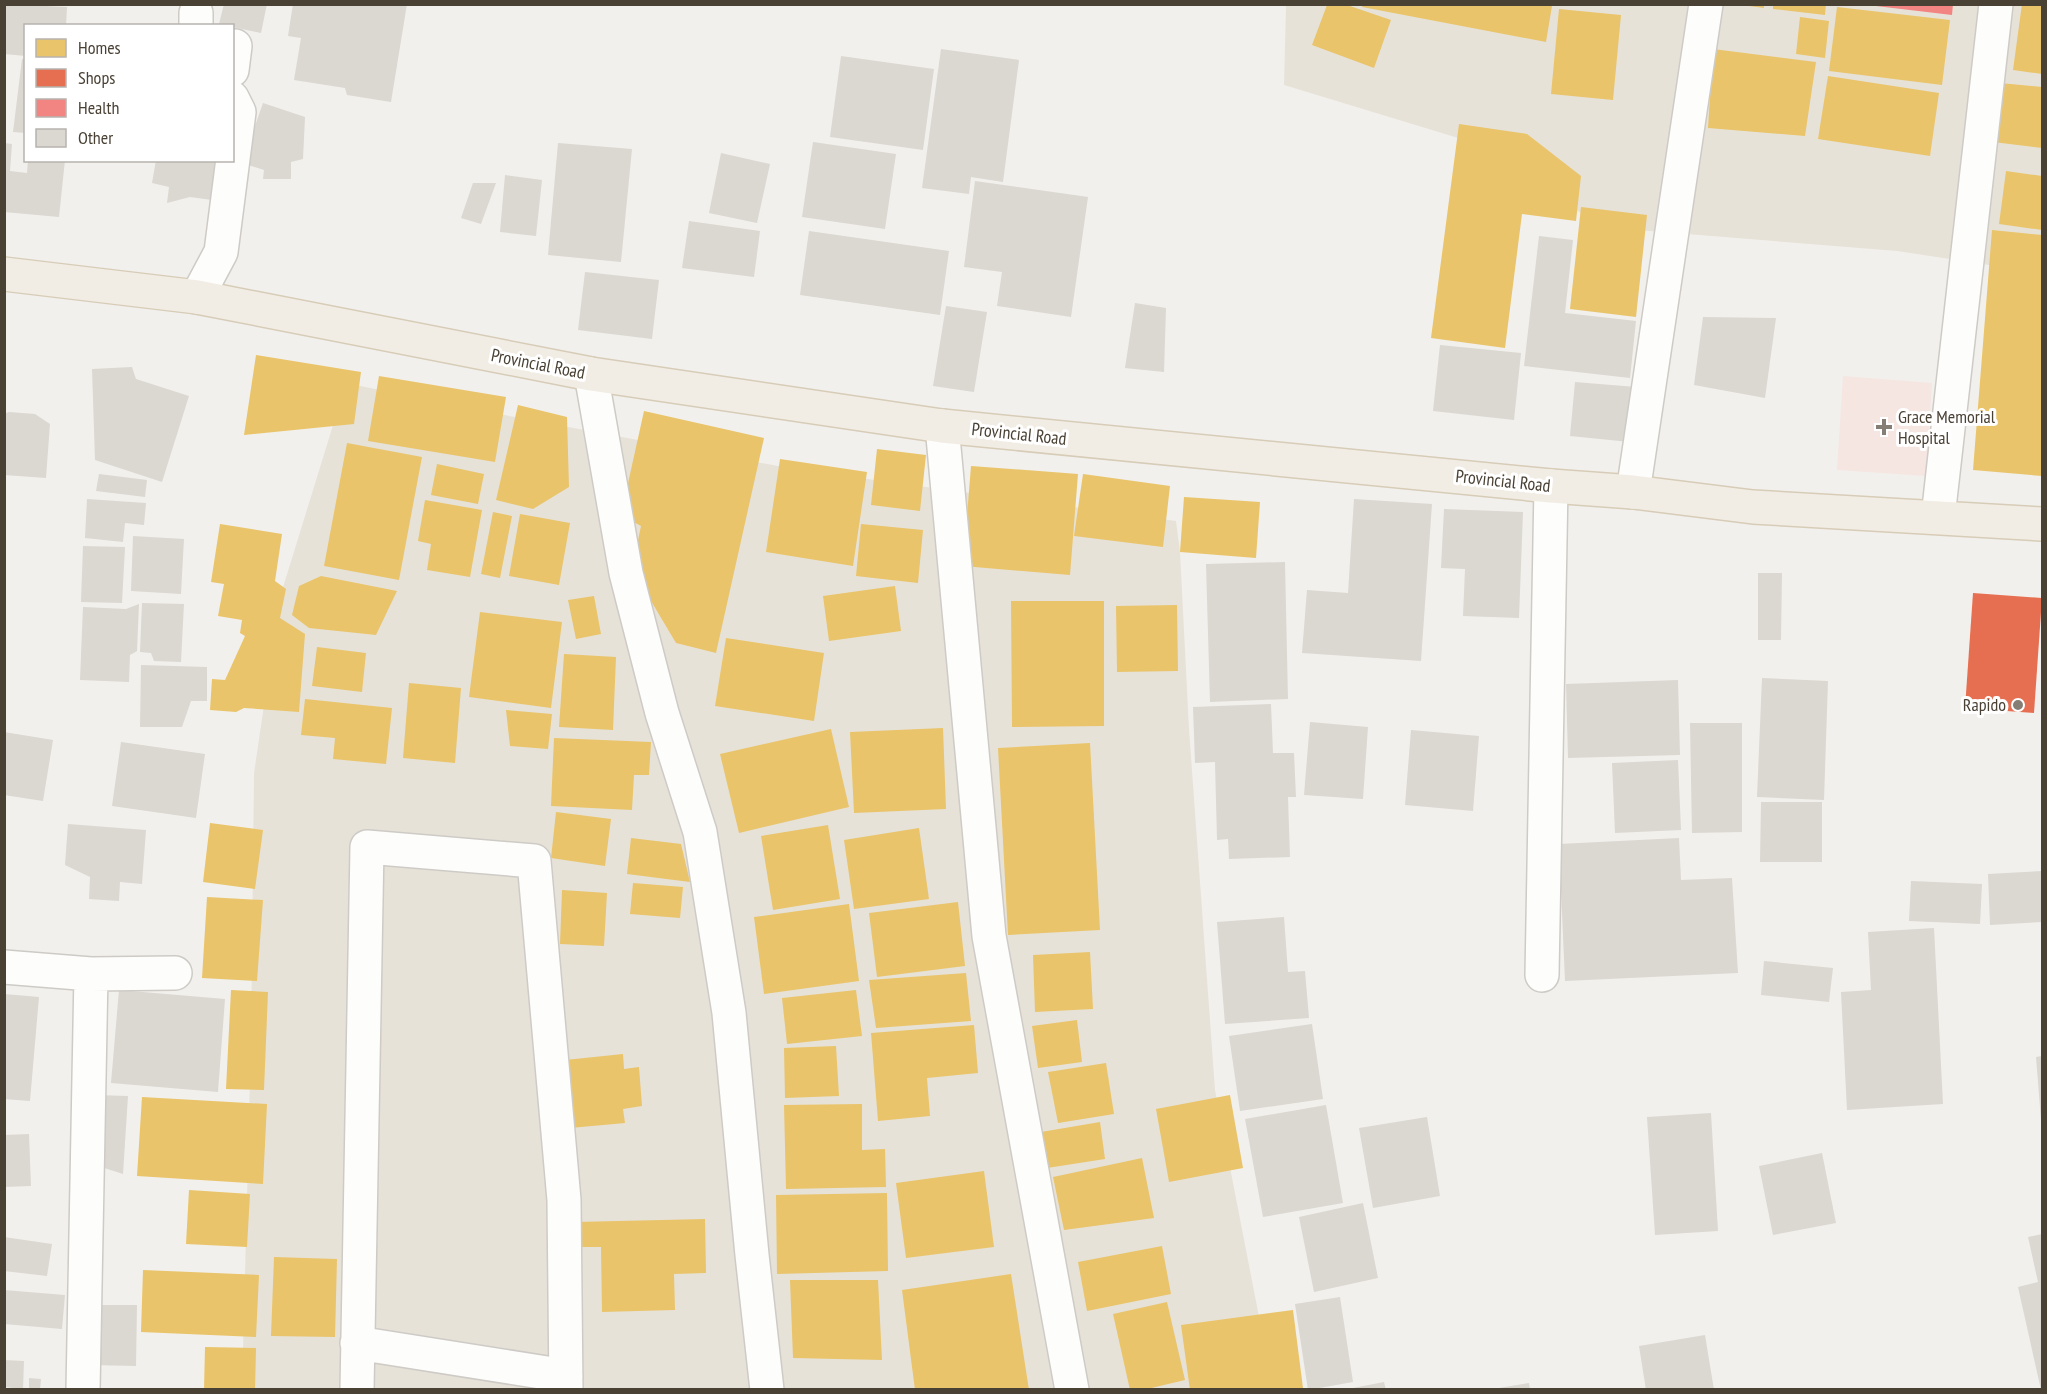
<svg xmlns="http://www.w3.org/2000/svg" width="2047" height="1394" font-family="'PT Sans Narrow',sans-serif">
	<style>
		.residential { fill: #e7e2d8 }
		.medical { fill: #f5e6e2 }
		.homes { fill: #e9c46a }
		.shops { fill: #e76f51 }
		.health { fill: #f28482 }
		.building { fill: #dbd7d1 }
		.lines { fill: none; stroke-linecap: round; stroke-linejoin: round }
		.minor-casing { stroke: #cecbc6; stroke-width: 36 }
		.major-casing { stroke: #d7ccb7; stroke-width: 36 }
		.minor { stroke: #fdfdfc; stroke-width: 33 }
		.major { stroke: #f2ede4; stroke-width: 33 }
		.poi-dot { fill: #857e75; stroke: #fff; stroke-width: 2 }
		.labels { text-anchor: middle; stroke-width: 6; stroke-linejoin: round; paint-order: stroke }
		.street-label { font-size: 18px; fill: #4a4135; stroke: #fff }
		.poi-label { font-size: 18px; fill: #4a4135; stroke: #fff; text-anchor: start }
	</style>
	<rect width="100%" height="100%" fill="#f2f0ec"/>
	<path class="residential" d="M1286,5h756v268l-145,-22 -297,-24 -109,-79 -207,-63z
		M346,383l126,26 322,60 382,52 4,31 9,177 26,361 58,299 -1031,1 9,-350 3,-267 26,-176z"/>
	<path class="medical" d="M1843,376l89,7 -6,93 -89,-6z"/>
	<path class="homes" d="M1363,4h181l8,2 -6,36 -184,-35z
		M1749,4h15v4l-15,-2z
		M1773,4h53l-1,11 -52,-6z
		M2022,4h20v70l-29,-4z
		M1327,5h20l44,15 -17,48 -62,-23z
		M1837,7l113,13 -8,65 -113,-14z
		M1559,9l62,6 -8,85 -62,-6z
		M1800,17l29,4 -4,37 -29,-4z
		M1713,49l103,13 -11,74 -97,-8z
		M1828,76l111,17 -9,63 -112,-17z
		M2000,83l42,4v61l-49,-6z
		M1459,124l68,10 54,42 -5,45 -54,-7 -17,134 -74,-10z
		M2006,171l36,5v54l-43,-6z
		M1581,207l66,8 -11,102 -66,-8z
		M1992,230l50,5v241l-69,-6z
		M256,355l105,17 -7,52 -110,11z
		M379,376l127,21 -11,65 -127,-21z
		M518,405l49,12 2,70 -36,22 -37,-9z
		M644,411l120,27 -48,215 -40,-10 -44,-74 9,-43 -20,-11z
		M347,443l75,14 -23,123 -75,-14z
		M877,449l49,6 -6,56 -49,-6z
		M780,459l87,13 -14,94 -87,-14z
		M437,464l47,10 -6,30 -47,-9z
		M971,466l107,8 -8,101 -107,-9z
		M1083,474l87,12 -7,61 -89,-11z
		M1184,497l76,5 -4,56 -76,-6z
		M425,500l57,10 -12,67 -43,-7 4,-26 -13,-3z
		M493,512l19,4 -12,62 -19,-4z
		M520,514l50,9 -11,62 -50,-9z
		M220,524l62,10 -7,47 11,8 -6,29 25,16 -6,78 -55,-4 -8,4 -26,-2 2,-31 13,1 20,-44 -5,-3 2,-13 -24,-4 6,-32 -13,-2z
		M861,524l62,6 -5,53 -62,-7z
		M321,576l76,15 -21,44 -67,-7 -17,-13 7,-29z
		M895,586l6,45 -72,10 -6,-45z
		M594,596l7,38 -25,5 -8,-39z
		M1011,601h93v125l-92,1z
		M1177,605l1,66 -61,1 -1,-66z
		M480,612l82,10 -11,86 -82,-11z
		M726,638l98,15 -10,68 -99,-15z
		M317,647l49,6 -4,39 -50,-6z
		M564,654l52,3 -3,73 -54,-3z
		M409,683l52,5 -6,75 -52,-5z
		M305,699l87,9 -6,56 -53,-5 2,-21 -34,-3z
		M506,710l46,4 -4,35 -38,-3z
		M943,728l3,81 -92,4 -4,-81z
		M831,729l18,78 -110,26 -19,-79z
		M554,738l97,4 -2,33h-15l-2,35 -81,-4z
		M1090,743l10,187 -92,5 -10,-187z
		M556,812l55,7 -6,47 -54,-8z
		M210,823l53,7 -8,59 -52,-7z
		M828,825l12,74 -67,11 -12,-74z
		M919,828l10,71 -75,10 -10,-69z
		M631,838l50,6 9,38 -63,-8z
		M633,883l50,4 -3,31 -50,-4z
		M562,890l45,3 -3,53 -44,-2z
		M207,897l56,3 -6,81 -55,-3z
		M958,902l7,64 -88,11 -8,-64z
		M849,904l10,77 -95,13 -10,-77z
		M1090,952l3,57 -58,3 -2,-57z
		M966,973l5,48 -95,7 -7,-48z
		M231,990l37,2 -4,98 -38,-1z
		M856,990l6,46 -75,8 -5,-46z
		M1077,1020l5,42 -44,6 -6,-42z
		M974,1025l4,48 -51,5 3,38 -52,5 -7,-88z
		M836,1046l3,50 -54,2 -1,-50z
		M623,1054l1,15 15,-2 3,39 -19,3 2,14 -55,5 -5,-68z
		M1106,1063l8,51 -56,9 -10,-51z
		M1230,1095l13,73 -74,14 -13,-73z
		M142,1097l125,7 -4,80 -126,-8z
		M862,1104v46l23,-1 1,38 -100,2 -2,-84z
		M1100,1122l5,37 -58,9 -6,-36z
		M1142,1158l12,60 -90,12 -11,-53z
		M984,1171l10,76 -88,11 -10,-75z
		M189,1190l61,4 -3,53 -61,-3z
		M887,1193l1,78 -111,3 -1,-79z
		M705,1219l1,54 -32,1 1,36 -73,2 -1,-65h-25l-1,-25z
		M1162,1246l9,48 -84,17 -9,-49z
		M274,1257l63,2 -2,78 -64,-1z
		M143,1270l116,5 -3,62 -115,-5z
		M1011,1274l18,116h-114l-13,-100z
		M790,1280h88l4,80 -89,-2z
		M1167,1302l18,78 -42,10h-13l-17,-76z
		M1293,1310l10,78 -13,2h-100l-9,-65z
		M205,1347l51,1 -1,42h-51z"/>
	<path class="shops" d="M1973,593l69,5 -8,115 -69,-5z"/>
	<path class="health" d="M1876,4h77l-1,11 -76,-9z"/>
	<path class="building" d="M4,4l63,3 -1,19h-40v30l-22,-2z
		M224,4h43l-6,29 -42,-9z
		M293,4h114l-16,98 -44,-7 -2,-7 -51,-8 7,-42 -13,-2z
		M941,49l78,11 -16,122 -32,-5 -2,17 -47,-6z
		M841,56l93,13 -11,81 -93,-13z
		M22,59l4,1v73l-13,-1z
		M263,103l42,14 -2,42 -12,3v17h-28l1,-9 -22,-7z
		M813,142l83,12 -11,75 -83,-12z
		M4,143l8,1 -2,27 17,2 1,-13h37l-6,57 -55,-5z
		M558,143l74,6 -11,113 -73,-7z
		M721,153l49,11 -13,59 -48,-10z
		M156,160h61l-5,40 -22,-3 -23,6 2,-16 -17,-4z
		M505,175l37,5 -6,56 -36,-4z
		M975,181l113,16 -17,120 -74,-11 5,-34 -38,-5z
		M473,183h23l-15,41 -20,-6z
		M689,221l71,10 -6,46 -72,-9z
		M809,231l140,20 -9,64 -140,-20z
		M1539,236l34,4 -8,73 71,8 -6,57 -106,-12z
		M585,272l74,8 -7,59 -74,-9z
		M1135,303l31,5 -2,64 -39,-4z
		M946,306l41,6 -13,80 -41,-6z
		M1703,317l73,1 -11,80 -71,-13z
		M1440,345l81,8 -7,67 -81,-9z
		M132,367l4,12 53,17 -27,86 -67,-22 -3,-91z
		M1575,382l61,5 -6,55 -60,-6z
		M9,412l26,2 15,10 -4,54 -42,-3v-61z
		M99,474l48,6 -2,17 -49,-6z
		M87,499l59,4 -2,22 -19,-2 -2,19 -38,-4z
		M1354,499l78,5 -11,157 -119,-8 5,-63 41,3z
		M1444,509l79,3 -4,106 -56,-2 2,-47 -24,-1z
		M133,536l51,3 -3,55 -50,-3z
		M83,546l42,1 -3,56 -41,-1z
		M1285,562l3,137 -78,3 -4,-138z
		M1758,573h24l-1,67h-23z
		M142,603l42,1 -3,58 -27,-1 -3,-8 -11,-1z
		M139,604l-2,47 -7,4 -1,27 -49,-2 3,-73 43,2z
		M141,665l66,2v34h-16l-9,26h-42z
		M1762,678l66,3 -4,119 -67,-3z
		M1678,680l2,75 -112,3 -2,-74z
		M1271,704l2,49h21l2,44h-8l2,60 -61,2 -1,-20 -11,1 -2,-78 -20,1 -2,-56z
		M1310,722l58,5 -5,72 -59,-4z
		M1690,723h52v109l-50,1z
		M1411,730l68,6 -6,75 -68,-6z
		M4,732l49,8 -10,61 -39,-6z
		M121,742l84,12 -9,64 -84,-12z
		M1678,760l3,70 -66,3 -3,-70z
		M1761,802h61v60h-62z
		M68,824l78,6 -4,54 -22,-2 -1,19 -30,-2 1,-22 -25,-12z
		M1679,838l2,42 51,-2 6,95 -173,8 -6,-137z
		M2042,871v51l-52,3 -2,-51z
		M1911,881l71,3 -2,40 -71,-3z
		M1284,917l4,55 17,-1 4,47 -84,6 -8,-102z
		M1934,928l9,176 -96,6 -6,-118 30,-2 -3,-58z
		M1764,961l69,7 -4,34 -68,-7z
		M119,990l106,9 -7,93 -107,-9z
		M4,994l35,3 -9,104 -26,-2z
		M1312,1024l11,75 -83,12 -11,-75z
		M2042,1056v64h-1l-5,-63z
		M94,1095l34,1 -5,78 -28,-9z
		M1326,1105l17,98 -80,14 -18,-98z
		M1711,1113l7,118 -63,4 -8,-118z
		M1427,1117l13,79 -67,12 -14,-80z
		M29,1134l2,52 -27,1v-52z
		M1822,1153l14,70 -63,12 -14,-69z
		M1363,1203l15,75 -64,14 -15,-75z
		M2042,1234v156h-1l-23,-103 20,-5 -10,-45z
		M4,1237l48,7 -5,32 -43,-5z
		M4,1290l61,5 -3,34 -58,-5z
		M1340,1297l13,85 -45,8 -13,-86z
		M92,1305h45l-1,61 -46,-1z
		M1705,1335l9,55h-68l-7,-44z
		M4,1360l20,1 -1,28 -19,-2z
		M29,1378l12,1 -1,11h-11z
		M1384,1382l2,8h-33v-2z
		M1529,1383l1,7h-31v-2z"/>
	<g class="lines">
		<defs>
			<path id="minor" d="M196,13v13
				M232,46h3l-3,24
				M197,297l24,-45 18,-140 -7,-14
				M591,374l35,199 36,140 38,119 29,181 23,242 15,135
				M942,426l47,510 83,454
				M1633,492l73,-488
				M1938,517l58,-513
				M4,967l87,7 84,-1
				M1542,975l9,-489
				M357,1343l209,33
				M83,1390l8,-416
				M357,1390l10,-543 167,14 30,339 2,190"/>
			<path id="major" d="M4,274l193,23 394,77 351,52 609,60 82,6 120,15 289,17"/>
		</defs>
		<use href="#minor" class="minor-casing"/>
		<use href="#major" class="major-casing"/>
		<use href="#minor" class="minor"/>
		<use href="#major" class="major"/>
	</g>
	<g class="poi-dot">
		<path d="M1881 418h6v6h6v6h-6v6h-6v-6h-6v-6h6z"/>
		<circle cx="2018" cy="705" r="6"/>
	</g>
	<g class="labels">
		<g class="street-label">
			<text transform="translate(538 364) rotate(11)" y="6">Provincial Road</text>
			<text transform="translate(1019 434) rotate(6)" y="6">Provincial Road</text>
			<text transform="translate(1503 481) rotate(6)" y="6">Provincial Road</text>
		</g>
		<g class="poi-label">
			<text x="1898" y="423">Grace Memorial<tspan x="1898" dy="21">Hospital</tspan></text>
			<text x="2006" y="711" text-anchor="end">Rapido</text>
		</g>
	</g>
	<rect width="2047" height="1394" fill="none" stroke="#4a4135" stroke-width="12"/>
	<rect x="24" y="24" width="210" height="138" fill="#ffffff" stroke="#b7b3ae" stroke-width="1.5"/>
	<rect x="36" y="39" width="30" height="18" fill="#e9c46a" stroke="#b7b3ae" stroke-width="1.5"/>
	<text x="78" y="54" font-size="18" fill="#4a4135">Homes</text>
	<rect x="36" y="69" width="30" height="18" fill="#e76f51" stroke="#b7b3ae" stroke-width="1.5"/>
	<text x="78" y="84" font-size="18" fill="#4a4135">Shops</text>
	<rect x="36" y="99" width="30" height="18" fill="#f28482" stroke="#b7b3ae" stroke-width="1.5"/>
	<text x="78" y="114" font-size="18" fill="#4a4135">Health</text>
	<rect x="36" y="129" width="30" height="18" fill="#dbd7d1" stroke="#b7b3ae" stroke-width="1.5"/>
	<text x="78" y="144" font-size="18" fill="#4a4135">Other</text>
</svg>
